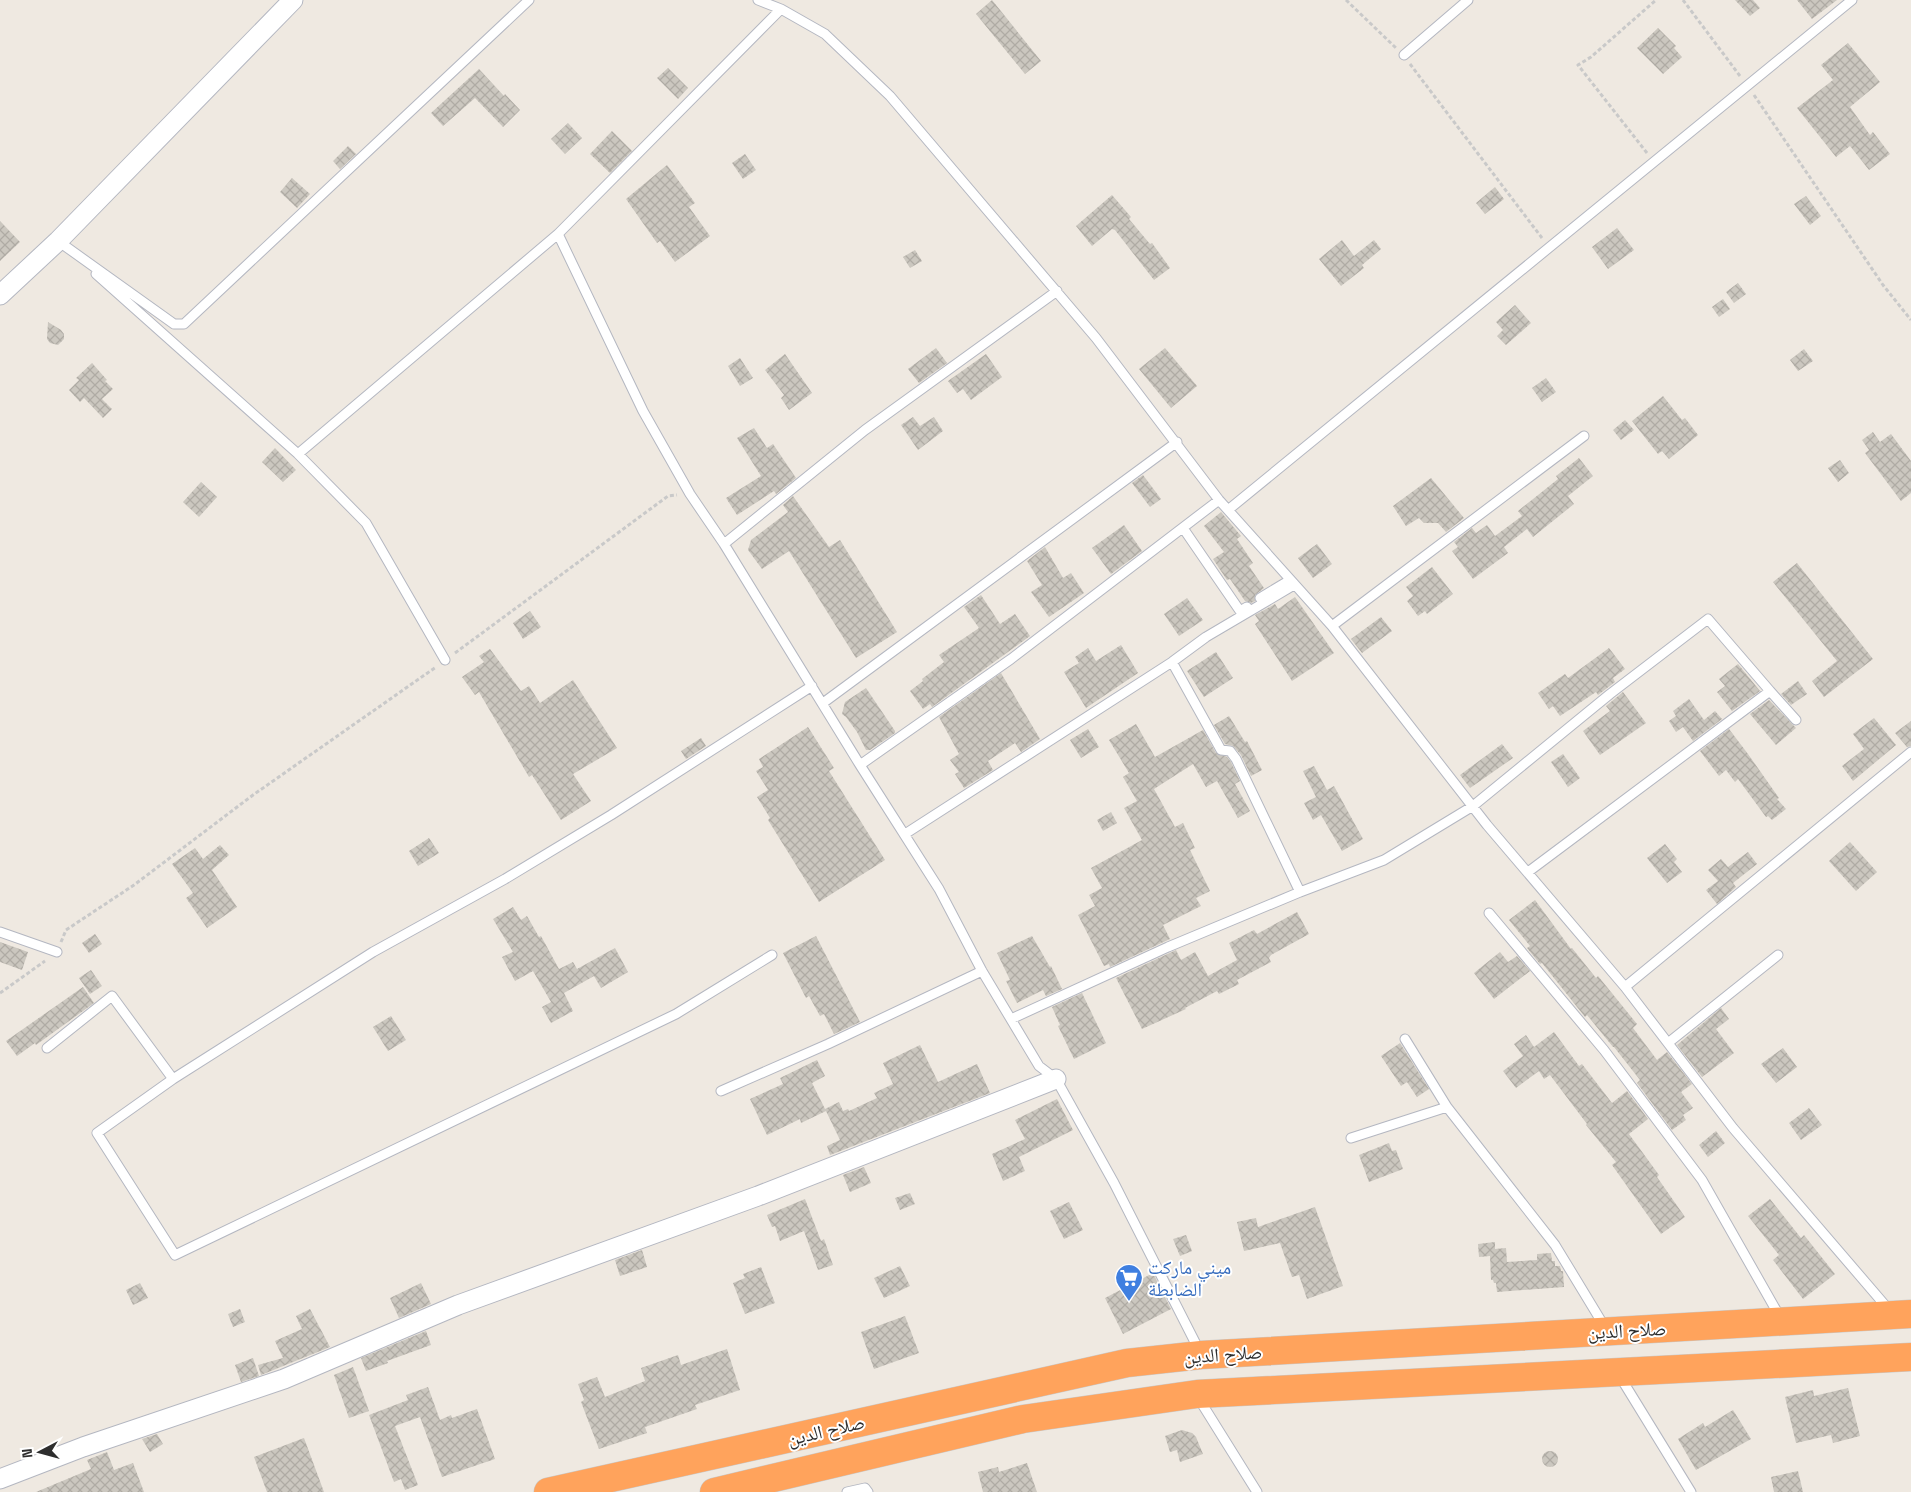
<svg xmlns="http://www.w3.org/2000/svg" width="1911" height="1492" font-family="'Space Grotesk','Noto Naskh Arabic',sans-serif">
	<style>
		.building { fill: url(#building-cross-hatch) }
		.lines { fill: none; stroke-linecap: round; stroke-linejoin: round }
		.lane-casing { stroke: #b4b7c1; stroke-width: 11 }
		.street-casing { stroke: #b4b7c1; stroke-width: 21 }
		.highway-casing { stroke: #c9c9c9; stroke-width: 29 }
		.path { stroke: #c9c9c9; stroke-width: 3; stroke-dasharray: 4 2.5; stroke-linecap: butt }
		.lane { stroke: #fff; stroke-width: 9 }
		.street { stroke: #fff; stroke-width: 19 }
		.highway { stroke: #ffa35c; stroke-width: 28 }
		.labels { text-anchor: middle; stroke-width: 4; stroke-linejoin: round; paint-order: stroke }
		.shop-label { font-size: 19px; fill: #366cbe; stroke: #fff; text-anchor: start }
		.street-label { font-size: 19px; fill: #2e2e2e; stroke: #fff }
	</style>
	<defs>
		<pattern id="building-cross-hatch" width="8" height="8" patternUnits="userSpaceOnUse" patternTransform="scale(1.25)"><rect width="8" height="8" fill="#cbc7bf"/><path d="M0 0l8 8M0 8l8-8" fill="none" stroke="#afaba4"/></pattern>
	</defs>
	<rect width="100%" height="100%" fill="#efe9e1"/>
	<path class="building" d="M992,0l49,61 -16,13 -49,-60z
		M1735,0h18l7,8 -10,8z
		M1797,0h40l-25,19z
		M1658,28l18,18 -2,2 8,9 -19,17 -26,-26z
		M1848,43l32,39 -30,25 20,28 3,-3 17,22 -21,16 -19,-24 -14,11 -39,-49 36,-28 -12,-15z
		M668,68l20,20 -10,11 -21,-21z
		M479,69l25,27 1,-2 15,16 -17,17 -28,-29 -32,28 -12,-13z
		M568,123l14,15 -17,16 -14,-15z
		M612,131l20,20 -22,22 -20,-19z
		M348,146l8,8 -16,15 -7,-8z
		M745,154l11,16 -13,9 -11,-16z
		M667,165l28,38 -6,4 21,29 -35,26 -15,-21 -3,2 -31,-44z
		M292,178l18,16 -13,14 -17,-16z
		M1495,187l9,12 -19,15 -9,-11z
		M1112,195l19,22 -2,2 21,25 2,-1 18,25 -16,12 -39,-50 -3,-1 -20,17 -16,-20z
		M1806,196l15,20 -11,9 -16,-21z
		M0,221l20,21 -20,19z
		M1617,228l17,22 -26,19 -16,-22z
		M1342,240l12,16 20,-16 7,9 -19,16 2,3 -23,18 -22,-27z
		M915,250l7,11 -12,7 -7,-11z
		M1738,283l8,11 -12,9 -8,-11z
		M1723,299l7,10 -11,8 -7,-10z
		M1515,305l16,18 -25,22 -9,-9 6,-6 -7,-8z
		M48,322l13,8 3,4v5l-6,6 -8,-2 -3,-4z
		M936,348l11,15 -28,20 -11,-14z
		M1165,348l32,38 -26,22 -32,-39z
		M1804,349l9,12 -15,10 -8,-11z
		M785,354l27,39 -23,17 -8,-12 3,-3 -19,-25z
		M986,354l16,23 -31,23 -8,-11 -6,4 -9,-12z
		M740,358l13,20 -13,8 -12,-20z
		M92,363l15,17 -2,1 8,8 -11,10 10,10 -9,9 -19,-20 -4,4 -11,-12 10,-10 -3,-2z
		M1546,378l10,14 -14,10 -10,-14z
		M1663,396l19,24 3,-2 13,17 -29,24 -7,-8 -4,3 -26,-33z
		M913,417l7,9 14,-9 9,14 -25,19 -17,-25z
		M1625,420l9,10 -13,10 -8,-10z
		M754,428l13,20 6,-4 23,34 -20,16 -2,-3 -37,24 -11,-17 35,-22 -24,-38z
		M1873,432l7,10 11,-8 20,27v32l-10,8 -36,-48 4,-3 -7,-10z
		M275,448l21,22 -13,12 -21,-20z
		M1579,458l14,18 -25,20 6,8 -41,33 -6,-8 -23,18 4,6 -35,26 -21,-28 6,-4 -4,-5 18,-14 4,5 11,-8 8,11 27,-20 -4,-5 40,-32 -2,-3z
		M1840,460l9,13 -11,9 -10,-14z
		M1143,475l18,24 -11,8 -18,-24z
		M1431,478l33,40 -18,14 -8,-9h-14l-5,-5 -13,8 -13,-20z
		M201,482l16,15 -18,20 -16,-15z
		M793,496l36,51 11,-7 57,92 -41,26 -67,-107 -27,18 -14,-19 3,-10 37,-28 -5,-7z
		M1221,512l20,24 -4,3 16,24 -4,3 15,22 -9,7v6l-4,2 -6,-2 -15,-22 -3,1 -14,-21 11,-7 -20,-26z
		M1124,525l18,26 -31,23 -19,-26z
		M1317,544l15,20 -19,14 -15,-20z
		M1045,547l18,31 8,-5 13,20 -35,24 -18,-25 11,-7 -15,-24z
		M1797,563l76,96 -49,38 -12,-16 25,-20 -64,-79z
		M1432,567l21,27 -26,20 -2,-3 -7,5 -11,-15 6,-5 -7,-9z
		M981,595l19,29 15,-10 15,22 -98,71 -2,-3 -7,5 -13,-18 13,-10 -1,-2 22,-17 -5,-7 40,-27 -15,-21z
		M1295,597l39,56 -42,28 -37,-57 4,-3 -4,-6 20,-11 3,5z
		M1187,598l16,22 -24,16 -15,-22z
		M530,611l11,16 -18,12 -10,-16z
		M1381,617l11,14 -30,22 -11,-14z
		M1121,645l17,28 -52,35 -22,-36 15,-9 -4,-6 13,-9 8,13z
		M1609,648l16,21 -12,9 2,4 -17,13 -2,-3 -36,24 -7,-10 -4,3 -11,-16 27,-19 3,4z
		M490,649l31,42 8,-5 11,17 33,-23 44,68 -44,26 18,27 -30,19 -29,-45 -3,2 -50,-85 -4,3 -13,-18 22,-15 -5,-6z
		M1216,652l17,26 -29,19 -17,-26z
		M1738,664l22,27 -28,20 -15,-19 8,-6 -6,-7z
		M1001,673l39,66 -19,13 -6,-9 -27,18 5,9 -29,18 -9,-14 4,-2 -9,-12 9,-6 -20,-37z
		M1798,681l9,13 -16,11 -10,-11z
		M866,688l29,43v2l-25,17h-4l-9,-18 -11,-15 -4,-3 3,-12z
		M1623,692l23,31 -46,32 -17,-24 27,-20 -4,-5z
		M1689,699l15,21 11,-9 7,8 -29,22 -10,-14 -7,5 -7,-11 7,-5 -3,-5z
		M1769,700l27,28 -20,17 -26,-31z
		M1229,716l16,26 2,-1 15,29 -11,6 -10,-21 -8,-9 -8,-2 -11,-19z
		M1874,718l22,27 -43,36 -11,-15 22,-17 -11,-15z
		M1911,721v25l-4,1 -12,-14z
		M1136,724l19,33 48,-27 13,23 11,4 4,5 9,19 -5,3 15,27 -12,7 -21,-37 -11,6 -13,-23 -39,25 21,38 8,-4 12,25 -5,2 20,41 -14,7 5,8 -38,19 7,14 -60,28 -1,-3 -5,2 -26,-51 17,-9 -6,-11 13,-7 -11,-20 51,-28 -18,-32 13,-7 -14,-24 6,-4 -20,-33z
		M808,727l26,41 -5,3 56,89 -66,42 -51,-82 2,-2 -13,-21 11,-7 -12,-19 7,-4 -4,-8z
		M1088,729l11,18 -18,11 -11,-18z
		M1729,729l19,25 31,44 -2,1 9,10 -14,11 -4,-4 -2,1 -28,-38 -3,3 -9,-12 -7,6 -19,-25z
		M701,738l5,8 -20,13 -5,-8z
		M1502,744l11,14 -43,30 -10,-13z
		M1563,754l17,24 -12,9 -17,-25z
		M1314,766l13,24 7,-4 29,53 -21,12 -21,-36 -8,5 -9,-17 12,-6 -13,-26z
		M1111,812l6,11 -14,8 -6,-11z
		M429,838l10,15 -21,13 -9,-15z
		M1850,842l27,30 -21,19 -27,-30z
		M1665,844l12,15 -3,3 8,10 -15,11 -20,-25z
		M220,845l9,10 -17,15 25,37 -30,21 -21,-30 7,-5 -21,-29 23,-16 8,11z
		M1748,852l9,12 -24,19 3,4 -19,17 -11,-14 12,-9 -10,-11 13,-11 7,8z
		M1535,900l36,49 1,-1 24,30 2,-2 39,48 -4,4 24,32 10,-8 25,32 -11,8 12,16 -10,7 3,5 -14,10 -35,-47 3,-3 -26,-33h-1l-26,-32 -2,2 -43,-54 -2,1 -13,-16 3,-2 -21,-26z
		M513,907l8,13 6,-4 12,21 2,-1 18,33 14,-7 4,7 38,-21 13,24 -27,16 -7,-12 -30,17 9,18 -22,12 -9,-16 9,-5 -18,-31 -18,10 -13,-24 11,-5 -20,-33z
		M1297,912l12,22 -38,21 -2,3 2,4 -34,18 2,4 -20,10 -2,-3 -32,17 1,1 -44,20 -26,-51 60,-28 5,10 14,-8 13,24 29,-16 -8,-17 25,-13 3,4z
		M95,934l7,10 -13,9 -7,-10z
		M816,936l44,86 -26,12 -10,-20 -4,2 -11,-20 -3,2 -23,-45z
		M1032,936l18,31 1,-1 11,23 -16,7 -3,-6 -26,13 -11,-22 4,-1 -13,-27z
		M0,942l28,10 -6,18 -22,-8z
		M1500,952l8,10 9,-6 13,15 -36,28 -20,-26z
		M91,970l11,16 -12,8 -11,-16z
		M83,987l11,16 -58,42 -1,-2 -18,13 -11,-15z
		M1082,993l24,50 -32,16 -16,-33 2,-1 -8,-18z
		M1721,1008l8,11 -13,10 18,24 -32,24 -25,-32z
		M391,1016l15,24 -18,11 -15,-24z
		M1554,1032l25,34 3,-2 30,39 15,-12 21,28 -19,15 30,41 -2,2 28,40 -24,17 -49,-69 4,-3 -30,-37 1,-1 -37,-49 -6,4 -5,-8 -23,17 -13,-17 20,-15 -9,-12 12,-9 8,12z
		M1400,1043l29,46 -12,8 -10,-15 -6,4 -20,-30z
		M920,1045l18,37 39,-18 13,29 -160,62 -3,-9 13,-6 -15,-31 14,-7 4,9 5,-2 1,2 28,-13 -3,-5 19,-9 -10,-21z
		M1783,1048l14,19 -21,16 -15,-19z
		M817,1060l8,16 -13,7 14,28 -25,12 -1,-4 -33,16 -17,-36 33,-15 -3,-6z
		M1057,1099l16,31 -54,27 6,14 -22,10 -11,-27 33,-15 -10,-19z
		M1809,1108l13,17 -21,15 -12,-17z
		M1716,1131l9,12 -17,14 -9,-12z
		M1389,1143l3,8 4,-1 7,19 -34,13 -10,-27z
		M864,1167l7,16 -21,9 -7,-17z
		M910,1193l5,11 -15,6 -5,-12z
		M805,1199l16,42 3,-2 9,26 -15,5 -14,-39 -24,10 -5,-15 -3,1 -5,-12z
		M1770,1199l31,39 3,-3 31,39 -32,25 -30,-39 6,-5 -31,-39z
		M1069,1202l14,28 -19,9 -14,-28z
		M1315,1207l28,79 -36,13 -8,-24 -7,2 -12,-34 -36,8 -7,-29 19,-4 2,9z
		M1186,1235l6,16 -12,5 -7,-17z
		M1495,1242v7l11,-1 1,14 30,-2v-6l14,-1 1,8h3v5h5l1,5h2l1,16 -67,5 -1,-9h-2l-1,-3h-2l-1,-24 -11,1 -1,-13z
		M642,1250l5,17 -27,9 -5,-16z
		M900,1266l10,20 -26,12 -10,-20z
		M761,1267l14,36 -30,11 -12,-31 12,-5 -2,-4z
		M1153,1273l18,36 -48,25 -18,-36z
		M140,1283l8,15 -15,7 -7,-15z
		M421,1283l10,21 -32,14 -9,-20z
		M240,1309l5,13 -12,5 -5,-13z
		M310,1309l20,38 -69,28 -3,-10 25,-7 -8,-17 27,-12 -6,-13z
		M905,1316l14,37 -45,16 -13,-37z
		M426,1331l5,14 -44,16 1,2 -22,8 -5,-13z
		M727,1349l13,41 -45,15 2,4 -52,18 2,6 -48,16 -18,-47 3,-2 -6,-16 19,-7 8,20 40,-16 -4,-13 37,-13 3,10z
		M253,1358l6,18 -18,6 -6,-17z
		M353,1367l16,44 -20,7 -15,-43z
		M428,1387l12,33 11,-5 1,3 25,-9 18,50 -53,18 -22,-60 -25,9 23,59 -13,5 -4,-11 -7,3 -25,-67 39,-15 -2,-5z
		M1848,1388l12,48 -27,7 -2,-8 -35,8 -11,-46 28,-7 1,6z
		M1733,1410l18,29 -55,31 -18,-31 25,-16 2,4z
		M1182,1430l10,3 4,4 7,17 -23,8 -3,-12 -7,2 -5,-16z
		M157,1434l6,10 -13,8 -8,-13z
		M304,1438l20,54h-57l-13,-35z
		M1542 1459a8 8 0 1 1 16 0a8 8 0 1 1-16 0Z
		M107,1452l7,18 19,-7 11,29h-108l55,-23 -4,-9z
		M1027,1463l10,29h-54l-5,-20 20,-5 1,5z
		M1798,1471l5,21h-29l-3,-15z"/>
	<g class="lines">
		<defs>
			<path id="lane" d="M758,0l23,9 44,25 65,62 206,242 123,162 113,126 155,199 138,162 108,141 157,183
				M1404,55l64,-55
				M558,234l85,177 47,83 34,50 136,221 79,124 43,82 57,95 17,13 58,104 86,169
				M58,241l116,83h10l345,-324
				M96,274l202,180 68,69 79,137
				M298,454l260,-220 223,-225
				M1228,510l624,-510
				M1183,528l57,83 7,-4
				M724,544l141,-114 192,-139
				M1260,598l30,-18
				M1332,626l252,-190
				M1172,662l49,88 9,1 6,8 64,133
				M823,703l354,-261
				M860,765l151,-106 208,-159
				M905,834l267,-172 34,-25 88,-52
				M1528,872l242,-181 26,29
				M1489,913l115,137 98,130 78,137
				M0,932l57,20
				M1625,987l286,-235
				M1011,1019l157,-72 132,-55 84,-32 89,-54 137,-112 98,-75 62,72
				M1405,1039l42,68 108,138 51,84
				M1668,1043l110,-88
				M47,1048l65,-52 61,83 200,-127 132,-73 106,-64 201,-129
				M173,1079l-76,54 78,122 501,-241 96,-59
				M721,1091l107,-47 154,-73
				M1351,1138l96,-31
				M1619,1375l72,117
				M1199,1399l58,93
				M847,1492l18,-4 3,4"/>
			<path id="street" d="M0,295l58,-54 235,-241
				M0,1479l83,-32 201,-68 174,-74 300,-109 298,-117"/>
			<path id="highway" d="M548,1492l579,-129 74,-8 710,-41
				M714,1492l309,-73 174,-25 714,-37"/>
		</defs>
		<use href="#lane" class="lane-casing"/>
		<use href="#street" class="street-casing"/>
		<use href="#highway" class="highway-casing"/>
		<path class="path" d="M1346,0l50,48
			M1683,0l57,76
			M1410,64l132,174
			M1754,95l129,190 28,35
			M1647,153l-69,-88 13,-8 65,-57
			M455,653l213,-157 9,-1
			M61,942l5,-12 68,-45 119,-90 183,-128
			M0,993l45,-32"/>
		<use href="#lane" class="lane"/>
		<use href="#street" class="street"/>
		<use href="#highway" class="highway"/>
	</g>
	<defs>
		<symbol id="supermarket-pin" viewBox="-11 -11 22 30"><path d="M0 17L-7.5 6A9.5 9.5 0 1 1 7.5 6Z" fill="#3f7fe0" stroke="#fff"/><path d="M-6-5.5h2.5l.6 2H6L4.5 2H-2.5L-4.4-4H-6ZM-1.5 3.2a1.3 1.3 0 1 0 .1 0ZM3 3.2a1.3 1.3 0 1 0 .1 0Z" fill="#fff"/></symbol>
	</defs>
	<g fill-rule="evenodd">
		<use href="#supermarket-pin" x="1113" y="1262" width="32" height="43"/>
	</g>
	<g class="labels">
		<g class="shop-label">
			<text x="1148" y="1274">ميني ماركت<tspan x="1148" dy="22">الضابطة</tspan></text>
		</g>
		<g class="street-label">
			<text transform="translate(1627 1330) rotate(-3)" y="7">صلاح الدين</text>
			<text transform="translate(1223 1354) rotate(-4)" y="7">صلاح الدين</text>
			<text transform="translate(826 1430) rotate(-13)" y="7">صلاح الدين</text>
		</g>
	</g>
	<g transform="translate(40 1452) rotate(264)" stroke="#ffffff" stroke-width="4" paint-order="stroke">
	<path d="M0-4L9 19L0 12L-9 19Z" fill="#2e2e2e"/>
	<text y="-8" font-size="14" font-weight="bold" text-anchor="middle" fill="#2e2e2e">N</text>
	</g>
</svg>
